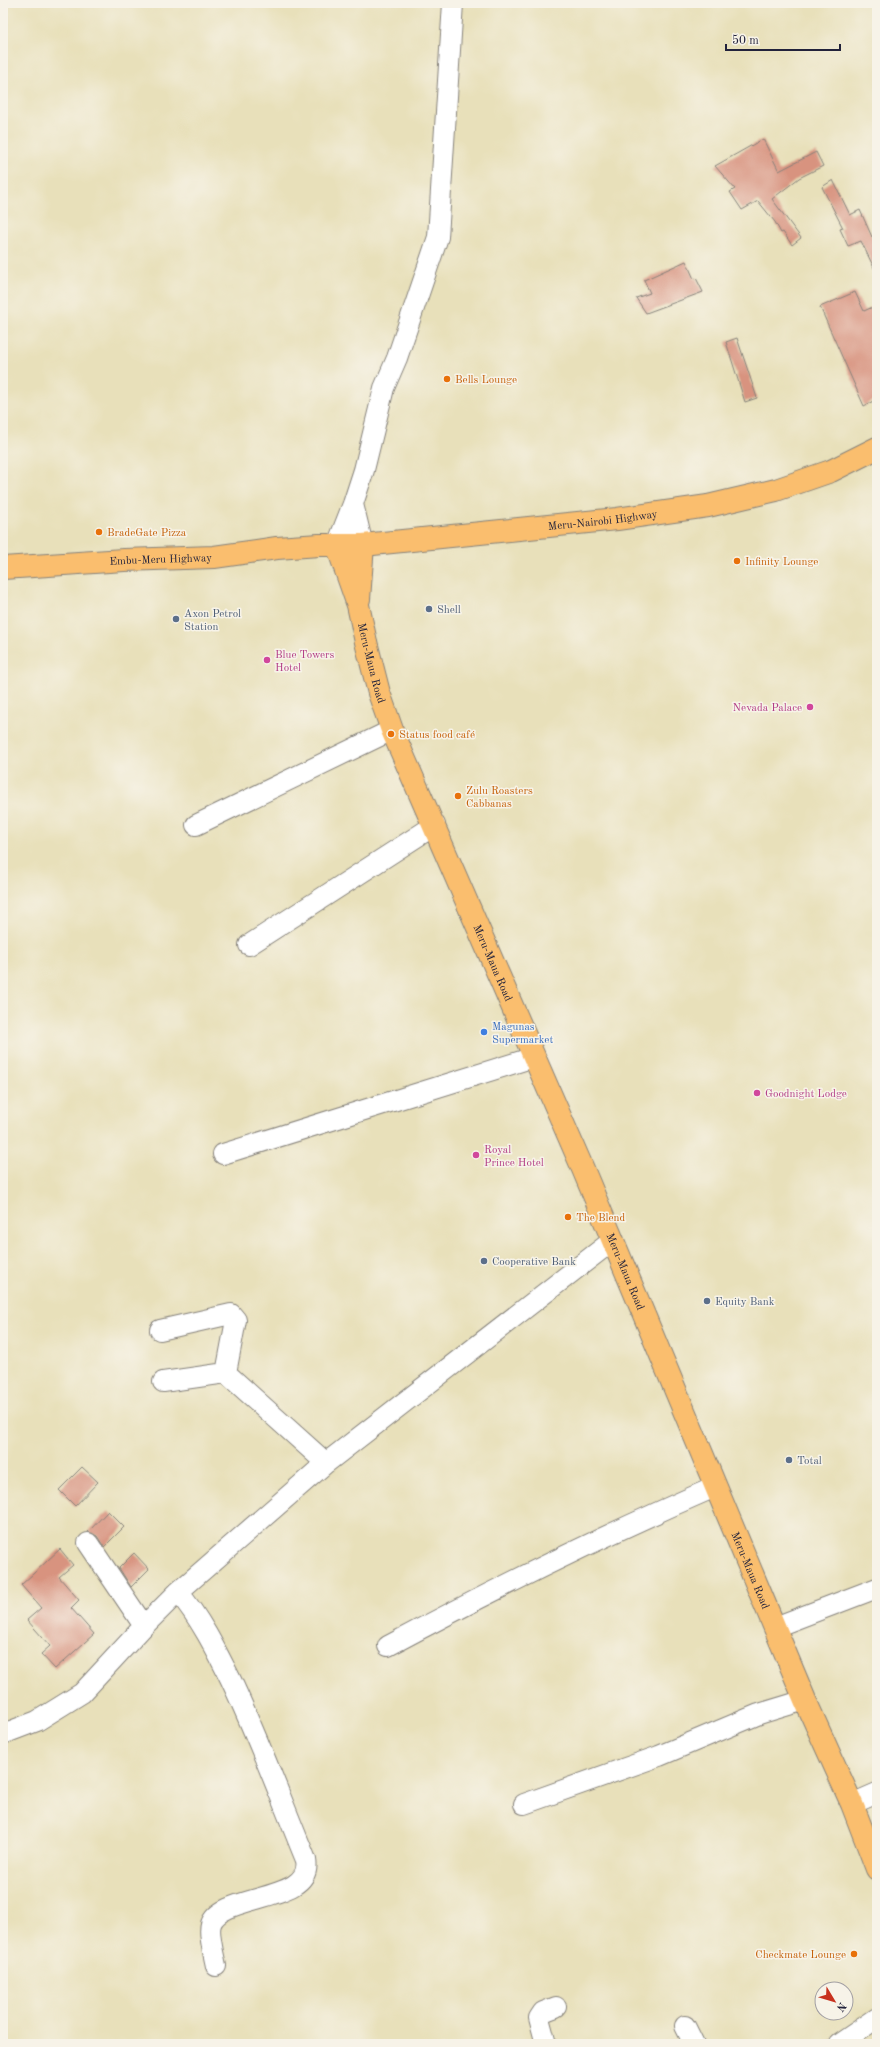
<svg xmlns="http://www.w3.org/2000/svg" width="880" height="2047" font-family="'Old Standard TT',serif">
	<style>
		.building { fill: #d8937f }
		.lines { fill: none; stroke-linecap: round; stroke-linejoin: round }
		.minor-casing { stroke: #85817a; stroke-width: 22 }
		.major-casing { stroke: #85817a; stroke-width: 24 }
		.highway-casing { stroke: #85817a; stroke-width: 24 }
		.minor { stroke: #fff; stroke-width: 20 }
		.major { stroke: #fabe6e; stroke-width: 22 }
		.highway { stroke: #fabe6e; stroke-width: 22 }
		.food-dot { fill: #e8710a; stroke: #f7f3e8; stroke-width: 1.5 }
		.service-dot { fill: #5c6f8a; stroke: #f7f3e8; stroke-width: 1.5 }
		.hotel-dot { fill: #d1479c; stroke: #f7f3e8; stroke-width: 1.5 }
		.shop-dot { fill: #3f7fe0; stroke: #f7f3e8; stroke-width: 1.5 }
		.labels { text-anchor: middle; stroke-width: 3; stroke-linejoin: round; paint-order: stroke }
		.food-label { font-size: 11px; fill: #c56008; stroke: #f7f3e8; text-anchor: start }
		.street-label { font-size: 11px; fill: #22223b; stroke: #f7f3e8 }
		.service-label { font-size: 11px; fill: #4e5e75; stroke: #f7f3e8; text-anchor: start }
		.hotel-label { font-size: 11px; fill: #b23c85; stroke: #f7f3e8; text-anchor: start }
		.shop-label { font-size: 11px; fill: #366cbe; stroke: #f7f3e8; text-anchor: start }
	</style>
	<rect width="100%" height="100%" fill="#f7f3e8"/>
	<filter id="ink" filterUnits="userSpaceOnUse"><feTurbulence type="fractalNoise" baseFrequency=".025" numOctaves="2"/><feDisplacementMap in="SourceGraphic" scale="8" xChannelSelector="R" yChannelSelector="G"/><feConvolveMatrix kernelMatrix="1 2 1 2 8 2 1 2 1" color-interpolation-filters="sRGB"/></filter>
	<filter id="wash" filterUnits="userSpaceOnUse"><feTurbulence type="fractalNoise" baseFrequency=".012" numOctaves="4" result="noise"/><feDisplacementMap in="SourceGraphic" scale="16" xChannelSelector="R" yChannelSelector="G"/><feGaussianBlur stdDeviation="0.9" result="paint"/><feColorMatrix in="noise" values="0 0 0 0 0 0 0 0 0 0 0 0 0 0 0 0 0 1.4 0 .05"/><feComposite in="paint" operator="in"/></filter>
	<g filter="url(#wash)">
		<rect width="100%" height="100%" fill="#e8e0ba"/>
		<g id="blocks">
			<path class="building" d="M763,139l16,32 37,-19 7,14 -24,12 -27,21 29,39 -9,7 -9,-13 -2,1 -6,-11 -17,-21 -16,9 -12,-18 5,-3 -20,-23z
				M833,180l17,35 10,-5 12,27 5,-3v40l-16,-33 -13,5 -8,-17 3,-1 -21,-41z
				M686,261l8,18 2,-1 7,14 -57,21 -10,-15 14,-5 -6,-13z
				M855,292l9,19 13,-6v94l-13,7 -44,-99z
				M737,338l20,60 -12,4 -19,-60z
				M82,1467l16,15 -23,24 -16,-16z
				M108,1511l16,16 -20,20 -7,-11 -9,-4z
				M60,1549l13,16 -14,12 20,23 -8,8 23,26 -39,35 -14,-15 9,-8 -23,-26 14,-12 -20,-23z
				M134,1553l15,16 -18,18 -12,-19z"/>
		</g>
	</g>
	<g filter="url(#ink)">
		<use href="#blocks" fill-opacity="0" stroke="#85817a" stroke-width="1"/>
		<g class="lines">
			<defs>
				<path id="minor" d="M353,504l10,41
					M337,545l16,-41 11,-34 20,-82 13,-30 41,-121 15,-234
					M196,825l196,-95
					M249,945l186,-120
					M223,1154l311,-97
					M160,1330l71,-16 5,6 -10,53
					M163,1382l63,-9 100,90
					M88,1543l56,83
					M178,1592c22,26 37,56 52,86 28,59 51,121 76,182 8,43 -85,33 -95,64 -3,9 3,32 5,42
					M775,1627l102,-39
					M388,1646c107,-57 216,-111 327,-159
					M3,1734l34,-13 45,-28 62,-67 34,-34 148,-129 286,-222
					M524,1804l135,-48 100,-42 46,-14
					M852,1804l25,-11
					M685,2026l9,18
					M546,2044l-7,-26 4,-6 13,-5
					M839,2044l38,-26"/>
				<g id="major">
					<path id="s1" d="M337,545l21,60 8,37 13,51 13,37 191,439 222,531 47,104 25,65"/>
					<path d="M359,599l4,-54"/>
				</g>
				<g id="highway">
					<path id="s2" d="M3,568l121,-8 90,-3 63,-9 42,-3h44l254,-26 91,-13 68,-16 55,-19 46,-23"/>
				</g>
			</defs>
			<use href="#minor" class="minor-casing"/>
			<use href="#major" class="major-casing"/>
			<use href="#highway" class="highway-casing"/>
			<use href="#minor" class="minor"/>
			<use href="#major" class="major"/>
			<use href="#highway" class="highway"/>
		</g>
	</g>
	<g class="food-dot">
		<circle cx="447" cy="379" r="4"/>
		<circle cx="99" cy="532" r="4"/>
		<circle cx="737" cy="561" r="4"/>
		<circle cx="391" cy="734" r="4"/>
		<circle cx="458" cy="796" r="4"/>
		<circle cx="568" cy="1217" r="4"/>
		<circle cx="854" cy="1954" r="4"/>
	</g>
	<g class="service-dot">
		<circle cx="429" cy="609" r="4"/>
		<circle cx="176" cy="619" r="4"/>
		<circle cx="484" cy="1261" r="4"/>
		<circle cx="707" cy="1301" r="4"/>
		<circle cx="789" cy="1460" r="4"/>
	</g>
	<g class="hotel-dot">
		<circle cx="267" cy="660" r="4"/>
		<circle cx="810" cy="707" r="4"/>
		<circle cx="757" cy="1093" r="4"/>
		<circle cx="476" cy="1155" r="4"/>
	</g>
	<circle class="shop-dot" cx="484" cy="1032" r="4"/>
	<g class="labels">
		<g class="food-label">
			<text x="455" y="383">Bells Lounge</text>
			<text x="107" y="536">BradeGate Pizza</text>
			<text x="745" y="565">Infinity Lounge</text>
			<text x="399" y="738">Status food café</text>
			<text x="466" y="794">Zulu Roasters<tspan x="466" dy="13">Cabbanas</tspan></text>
			<text x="576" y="1221">The Blend</text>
			<text x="846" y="1958" text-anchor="end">Checkmate Lounge</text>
		</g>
		<g class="street-label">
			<text dy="4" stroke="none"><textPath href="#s2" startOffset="602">Meru-Nairobi Highway</textPath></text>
			<text dy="4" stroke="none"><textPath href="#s2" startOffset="158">Embu-Meru Highway</textPath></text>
			<text dy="4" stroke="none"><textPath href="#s1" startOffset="123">Meru-Maua Road</textPath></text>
			<text dy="4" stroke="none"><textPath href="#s1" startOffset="447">Meru-Maua Road</textPath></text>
			<text dy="4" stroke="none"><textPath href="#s1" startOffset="783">Meru-Maua Road</textPath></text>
			<text dy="4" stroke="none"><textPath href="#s1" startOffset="1107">Meru-Maua Road</textPath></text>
		</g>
		<g class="service-label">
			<text x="437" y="613">Shell</text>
			<text x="184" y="617">Axon Petrol<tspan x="184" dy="13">Station</tspan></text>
			<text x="492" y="1265">Cooperative Bank</text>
			<text x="715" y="1305">Equity Bank</text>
			<text x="797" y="1464">Total</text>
		</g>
		<g class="hotel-label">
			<text x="275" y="658">Blue Towers<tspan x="275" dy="13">Hotel</tspan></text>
			<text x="802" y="711" text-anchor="end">Nevada Palace</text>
			<text x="765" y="1097">Goodnight Lodge</text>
			<text x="484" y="1153">Royal<tspan x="484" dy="13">Prince Hotel</tspan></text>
		</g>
		<g class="shop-label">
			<text x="492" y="1030">Magunas<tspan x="492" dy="13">Supermarket</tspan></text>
		</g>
	</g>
	<rect width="880" height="2047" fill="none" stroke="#f7f3e8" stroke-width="16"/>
	<g transform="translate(834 2001) rotate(128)"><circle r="19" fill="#f7f3e8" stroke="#a29fa3"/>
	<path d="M0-3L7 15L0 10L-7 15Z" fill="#c8321e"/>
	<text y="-6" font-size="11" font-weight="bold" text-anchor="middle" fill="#22223b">N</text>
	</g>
	<path d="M726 44v6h114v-6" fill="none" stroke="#22223b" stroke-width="2"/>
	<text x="732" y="44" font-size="12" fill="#22223b" stroke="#f7f3e8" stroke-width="3" paint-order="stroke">50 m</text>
</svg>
